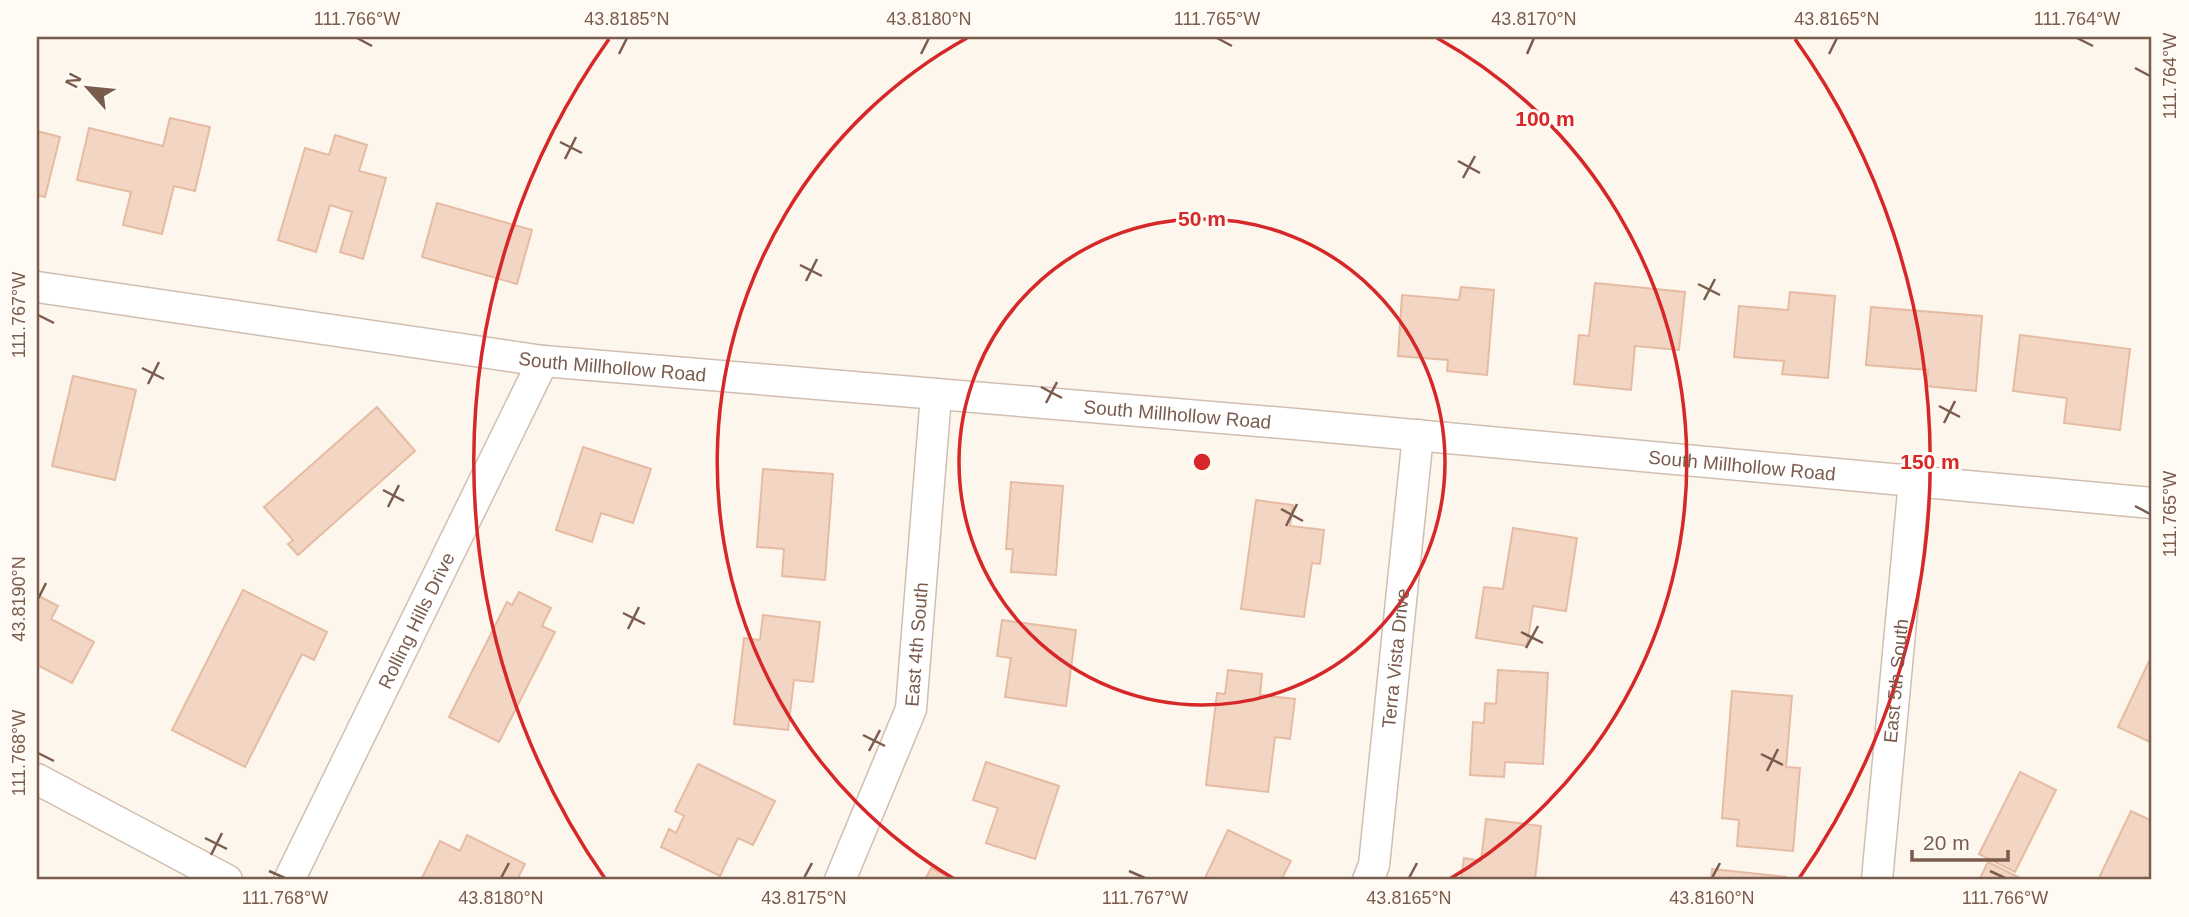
<svg xmlns="http://www.w3.org/2000/svg" width="2189" height="917" font-family="Helvetica,sans-serif">
	<style>
		.building { fill: #f3d5c3; stroke: #e6bba3; stroke-width: 2 }
		.lines { fill: none; stroke-linecap: round; stroke-linejoin: round }
		.street-casing { stroke: #d1beb0; stroke-width: 33 }
		.street { stroke: #fff; stroke-width: 30 }
		.ticks { fill: none; stroke: #7a5c4d; stroke-width: 2.5 }
		.ring { fill: none; stroke: #d62828; stroke-width: 3.5 }
		.labels { text-anchor: middle; stroke-width: 6; stroke-linejoin: round; paint-order: stroke }
		.street-label { font-size: 19px; fill: #7a5c4d; stroke: #fffaf3 }
		.centre { fill: #d62828; stroke: #fffaf3; stroke-width: 3.5 }
		.ring-label { font-size: 21px; text-anchor: middle; font-weight: bold; fill: #d62828; stroke: #fffaf3; stroke-width: 6; stroke-linejoin: round; paint-order: stroke }
		.neatline { fill: none; stroke: #7a5c4d; stroke-width: 2.5 }
		.ticks-label { font-size: 18px; text-anchor: middle; fill: #7a5c4d }
	</style>
	<rect width="100%" height="100%" fill="#fdf6ec"/>
	<path class="building" d="M170,118l40,9 -15,64 -21,-5 -12,48 -39,-9 8,-33 -54,-12 12,-52 74,18z
		M37,131l23,6 -15,60 -8,-2z
		M335,135l32,10 -8,26 27,7 -23,81 -23,-7 12,-40 -22,-7 -14,47 -38,-12 27,-92 24,7z
		M437,203l95,27 -15,54 -95,-27z
		M1595,283l90,9 -6,58 -44,-4 -4,44 -57,-6 5,-49 10,1z
		M1461,287l33,3 -7,85 -40,-4 1,-11 -50,-4 4,-61 57,5z
		M1790,292l45,4 -7,82 -46,-4 2,-13 -50,-4 5,-51 49,4z
		M1871,307l111,9 -6,75 -50,-5 2,-16 -62,-5z
		M2020,335l110,14 -10,81 -56,-7 3,-25 -54,-7z
		M73,376l63,14 -21,90 -63,-14z
		M377,407l38,44 -117,104 -10,-11 5,-4 -29,-33z
		M583,447l68,22 -18,54 -32,-10 -9,29 -36,-12z
		M763,469l70,5 -8,106 -43,-4 2,-27 -27,-2z
		M1011,482l52,4 -7,89 -45,-3 2,-23h-7z
		M1256,500l37,5 -3,21 34,4 -4,34 -8,-1 -8,54 -63,-8z
		M1513,528l64,10 -11,73 -33,-5 -6,40 -51,-8 8,-51 19,2z
		M243,590l84,42 -13,28 -12,-6 -57,113 -73,-37z
		M519,592l32,16 -9,18 13,6 -56,110 -50,-25 58,-115 5,3z
		M37,595l21,11 -7,13 43,23 -22,41 -35,-18z
		M763,615l57,7 -7,60 -19,-2 -6,50 -54,-6 10,-86 16,2z
		M1002,620l74,10 -10,76 -61,-9 6,-39 -14,-2z
		M2152,655v88l-34,-16z
		M1228,670l34,4 -2,21 35,4 -5,40 -15,-2 -7,55 -62,-7 11,-92 8,1z
		M1498,670l50,3 -5,91 -38,-2 -1,15 -34,-2 3,-53 11,1 1,-20 11,1z
		M1732,691l60,5 -6,71 14,1 -7,83 -56,-5 2,-26 -17,-2z
		M986,762l73,24 -24,73 -49,-16 12,-35 -25,-8z
		M698,764l77,37 -22,44 -15,-7 -18,38 -59,-29 8,-18 7,4 8,-17 -9,-5z
		M2020,772l36,18 -41,82 -36,-18z
		M2131,811l21,10v59h-54z
		M1486,819l55,7 -6,54h-74l3,-22 17,3z
		M1228,830l63,31 -10,19h-77z
		M467,835l58,29 -8,16h-96l19,-39 20,10z
		M1988,862l36,18h-45z
		M931,868l24,12h-30z
		M1712,869l74,8v3h-75z"/>
	<g class="lines">
		<defs>
			<g id="street">
				<path id="s1" d="M37,287l506,74 752,63 857,79"/>
				<path d="M37,779l190,101"/>
				<path id="s2" d="M289,880l254,-519"/>
				<path id="s3" d="M840,880l71,-171 25,-314"/>
				<path id="s4" d="M1368,880l6,-15 44,-430"/>
				<path id="s5" d="M1877,880l37,-399"/>
			</g>
		</defs>
		<use href="#street" class="street-casing"/>
		<use href="#street" class="street"/>
	</g>
	<path class="ticks" d="M357,38l15,8M1217,38l15,8M2077,38l16,8M619,54l8,-16M921,54l8,-16M1527,54l7,-16M1829,54l8,-16M2135,68l15,8M560,142l22,11M565,159l11,-22M1458,161l22,12M1463,178l12,-22M800,265l22,11M806,281l11,-22M1698,284l22,11M1704,300l11,-21M38,315l16,8M142,368l22,11M148,384l11,-22M1041,387l21,11M1046,403l11,-21M1939,406l21,11M1944,423l11,-22M383,490l21,11M2135,506l15,8M388,507l11,-22M1281,509l22,12M1286,526l11,-22M38,599l8,-16M623,613l22,11M628,629l11,-22M1521,632l22,11M1526,648l12,-22M863,735l22,11M869,751l11,-21M38,753l16,8M1761,754l22,11M1767,771l11,-22M205,838l22,11M211,855l11,-22M269,871l16,7M1129,871l16,7M1990,871l15,7M501,878l8,-15M804,878l8,-15M1409,878l8,-15M1712,878l8,-15"/>
	<g class="ring">
		<circle cx="1202" cy="462" r="243"/>
		<path d="M956 880A485 485 0 0 1 967 38M1437 38A485 485 0 0 1 1448 880"/>
		<path d="M606 880A728 728 0 0 1 609 39M1795 39A728 728 0 0 1 1798 880"/>
	</g>
	<g class="labels">
		<g class="street-label">
			<text dy="7" stroke="none"><textPath href="#s1" startOffset="581">South Millhollow Road</textPath></text>
			<text dy="7" stroke="none"><textPath href="#s1" startOffset="1148">South Millhollow Road</textPath></text>
			<text dy="7" stroke="none"><textPath href="#s1" startOffset="1715">South Millhollow Road</textPath></text>
			<text dy="7" stroke="none"><textPath href="#s2" startOffset="289">Rolling Hills Drive</textPath></text>
			<text dy="7" stroke="none"><textPath href="#s3" startOffset="250">East 4th South</textPath></text>
			<text dy="7" stroke="none"><textPath href="#s4" startOffset="224">Terra Vista Drive</textPath></text>
			<text dy="7" stroke="none"><textPath href="#s5" startOffset="200">East 5th South</textPath></text>
		</g>
	</g>
	<circle cx="1202" cy="462" r="10" class="centre"/>
	<g class="ring-label">
		<text x="1545" y="126">100 m</text>
		<text x="1202" y="226">50 m</text>
		<text x="1930" y="469">150 m</text>
	</g>
	<rect width="2189" height="917" fill="none" stroke="#fffaf3" stroke-width="77"/>
	<g transform="translate(88 88) rotate(297)" stroke="#fffaf3" stroke-width="5" paint-order="stroke">
	<path d="M0-5L12 26L0 18L-12 26Z" fill="#7a5c4d"/>
	<text y="-10" font-size="19" font-weight="bold" text-anchor="middle" fill="#7a5c4d">N</text>
	</g>
	<path d="M1912 850v10h96v-10" fill="none" stroke="#7a5c4d" stroke-width="3.5"/>
	<text x="1923" y="850" font-size="21" fill="#7a5c4d" stroke="#fffaf3" stroke-width="5" paint-order="stroke">20 m</text>
	<rect x="38" y="38" width="2112" height="840" class="neatline"/>
	<g class="ticks-label">
		<text x="357" y="25">111.766°W</text>
		<text x="627" y="25">43.8185°N</text>
		<text x="929" y="25">43.8180°N</text>
		<text x="1217" y="25">111.765°W</text>
		<text x="1534" y="25">43.8170°N</text>
		<text x="1837" y="25">43.8165°N</text>
		<text x="2077" y="25">111.764°W</text>
		<text transform="translate(2170 76) rotate(-90)" y="6">111.764°W</text>
		<text transform="translate(19 315) rotate(-90)" y="6">111.767°W</text>
		<text transform="translate(2170 514) rotate(-90)" y="6">111.765°W</text>
		<text transform="translate(19 599) rotate(-90)" y="6">43.8190°N</text>
		<text transform="translate(19 753) rotate(-90)" y="6">111.768°W</text>
		<text x="285" y="904">111.768°W</text>
		<text x="501" y="904">43.8180°N</text>
		<text x="804" y="904">43.8175°N</text>
		<text x="1145" y="904">111.767°W</text>
		<text x="1409" y="904">43.8165°N</text>
		<text x="1712" y="904">43.8160°N</text>
		<text x="2005" y="904">111.766°W</text>
	</g>
</svg>
